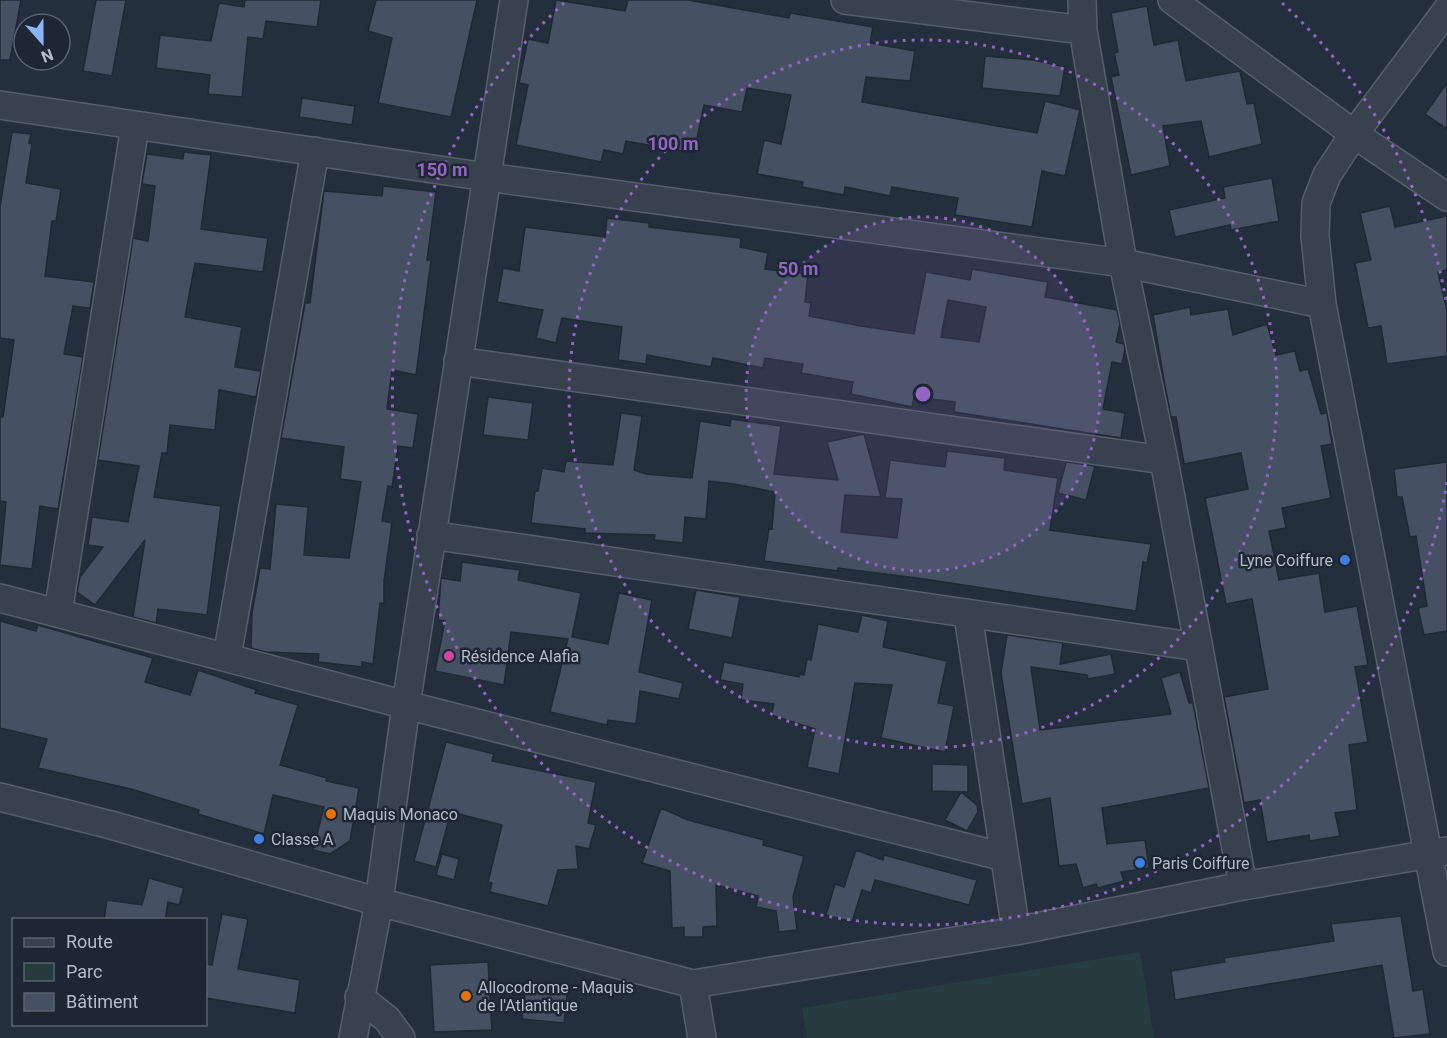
<svg xmlns="http://www.w3.org/2000/svg" width="1447" height="1038" font-family="Roboto,sans-serif">
	<style>
		.green { fill: #263c3f }
		.building { fill: #455162; stroke: #1f2835; stroke-width: 1.5; fill-rule: evenodd }
		.lines { fill: none; stroke-linecap: round; stroke-linejoin: round }
		.minor-casing { stroke: #565f6c; stroke-width: 30 }
		.minor { stroke: #38414e; stroke-width: 27 }
		.ring { fill: none; stroke: #9266c3; stroke-width: 3; stroke-dasharray: 3 6 }
		.shop-dot { fill: #3f7fe0; stroke: #1d2633; stroke-width: 2 }
		.hotel-dot { fill: #d1479c; stroke: #1d2633; stroke-width: 2 }
		.food-dot { fill: #e8710a; stroke: #1d2633; stroke-width: 2 }
		.labels { text-anchor: middle; stroke-width: 5; stroke-linejoin: round; paint-order: stroke }
		.poi-label { font-size: 16px; fill: #b4bcc9; stroke: #1d2633; text-anchor: start }
		.centre { fill: #9266c3; stroke: #1d2633; stroke-width: 3 }
		.ring-label { font-size: 18px; text-anchor: middle; font-weight: bold; fill: #9266c3; stroke: #1d2633; stroke-width: 5; stroke-linejoin: round; paint-order: stroke }
	</style>
	<rect width="100%" height="100%" fill="#242f3e"/>
	<path class="green" d="M1140,952l14,86h-347l-5,-30z"/>
	<path class="building" d="M0,0h21l-11,60h-10z
		M96,0h30l-14,76 -29,-5z
		M245,0h76l-4,27 -51,-6 -3,18 -15,-2 -6,60 -34,-3 2,-19 -54,-7 4,-33 51,6 8,-38 25,4z
		M376,0h101l-26,117 -73,-14 14,-65 -24,-7z
		M556,0l69,11 3,-11h60l101,18 1,-5 83,14 -3,16 45,8 -5,30 -44,-4 -4,25 175,31 8,-32 35,9 -15,66 -23,-5 -10,56 -77,-12 3,-17 -66,-11 -2,9 -45,-9 -1,8 -42,-8 1,-5 -46,-8 7,-34 17,4 10,-49 -44,-7 -5,24 -38,-7 -10,48 -68,-12 -3,13 -19,-4 -3,12 -85,-17 12,-60 -9,-2 9,-44 20,4z
		M1147,6l7,39 24,-5 8,41 54,-10 7,33 7,-1 8,41 -53,13 -8,-36 -38,5 7,40 -39,9 -20,-98 8,-2 -5,-22 4,-1 -7,-39z
		M985,56l48,4 32,7 -5,29 -78,-8z
		M1447,83v46l-22,-15z
		M302,98l53,8 -3,19 -53,-8z
		M12,132l19,2 -2,9 3,1 -6,39 35,6 -5,32h-4l-7,55 49,6 -4,26 -17,-2 -9,48 19,3 -25,152 -18,-3 -8,63 -32,-4 6,-63 -6,-1v-84h3l11,-77 -14,-2v-131z
		M184,152l27,3 -10,74 67,9 -5,34 -68,-9 -10,54 57,10 -7,40 26,4 -5,26 -37,-7 -4,40 -45,-5 -3,28h-5l-8,44 67,9 -14,109 -49,-6 -2,14 -23,-6 12,-77 -50,65 -18,-13 3,-15 23,-30 -15,-2 4,-28 36,5 11,-56 -41,-6 35,-222 15,3 7,-55 -13,-2 5,-30 36,5z
		M1272,178l7,43 -48,9 -1,-5 -55,12 -6,-27 56,-12 -2,-11z
		M383,186l53,6 -9,68h4l-15,115 -24,-5 -5,39 31,5 -5,34 -15,-2 -6,41 -4,-1 -6,35 10,2 -8,58v22h-4l-7,61 -11,-2v5l-44,-5 1,-8 -53,-2 -15,-4 1,-35 8,-45 10,1 6,-65 32,3 -4,48 45,3 12,-76 -21,-3 4,-32 -63,-9 24,-135h5l14,-112 58,5z
		M1390,206l5,21 52,-11v54l-9,2 9,39v45l-60,8 -6,-38 -13,2 -13,-65 16,-3 -11,-47z
		M607,218l42,5v4l92,11 -1,9 28,6 -3,16 43,5 -3,28 6,1 -2,13 52,10 53,8 12,-62 44,8 2,-11 76,13 -3,15 72,13 3,14 -4,18 8,2 1,5 -3,15 -10,-2 -9,47 22,4 -4,25 -167,-26 1,-10 -41,-5 -2,10 -61,-13 2,-12 -52,-9 2,-9 -38,-6 -2,10 -50,-10 -2,9 -64,-12 -1,9 -28,-4 4,-33 -60,-9 -6,25 -20,-5 7,-28 -46,-8 6,-34 16,3 6,-44 80,10zM948,300l38,7 -7,35 -38,-5z
		M1190,307l1,8 37,-6 5,26 34,-11 9,31 19,-4 5,20 8,-2 13,45 6,-1 5,31 -11,2 10,52 -49,10 4,20 -17,3 10,49 40,-7 6,39 32,-6 11,59 -13,2 13,75 -19,3 8,65 -22,3 5,23 -30,5 -1,-6 -42,7 -7,-42 -16,3 -20,-106 44,-8 -16,-90 -26,5 -21,-106 43,-9 -7,-36 -57,11 -8,-47h-5l-6,-31 -12,-71z
		M488,397l45,6 -5,37 -45,-5z
		M621,413l21,3 -8,54 12,4 46,4 8,-57 30,5 1,-7 50,7 -7,48 64,6 -11,-38 37,-8 17,63 -36,-2 -4,37 56,6 5,-39 -17,-1 5,-38 55,7 2,-16 58,7 -1,12 54,8 -8,52 101,14 -4,19 -4,-1 -7,49 -219,-33 -79,-10v3l-74,-10 5,-33 3,1 3,-37 -41,-8 -25,-3 -3,38 -21,-2 -2,26 -29,-3 1,-5 -70,-2v-4l-54,-6 4,-32h3l4,-23 22,4 2,-11 47,4z
		M1066,462l29,4 -9,34 -28,-7z
		M1447,462v169l-23,4 -6,-27 9,-2 -11,-70 -6,1 -8,-40h-5l-3,-28z
		M462,562l58,8 -2,10 63,13 -9,44 36,7 11,-51 33,7 -13,72 44,11 -4,16 -39,-8 -4,33 -28,-4 -1,5 -57,-13 18,-73 -57,-7 -7,53 -69,-14 10,-50 -7,-1 3,-42 19,3z
		M696,590l44,7 -8,41 -44,-9z
		M862,615l26,6 -5,26 64,14 -9,42 16,3 -9,46 -64,-14 11,-53 -37,-2 -16,91 -32,-7 8,-38 -44,-14 3,-11 -33,-4 2,-16 -23,-4 4,-18 75,15 1,-3 4,1 3,-16 4,1 7,-36 40,8z
		M0,621l36,10 2,-6 115,33 -8,24 45,13 8,-25 59,20 -2,3 43,12 -18,60 47,13 -1,3 33,7 -9,53 -20,13 -17,-4 11,-43 -51,-12 -9,39 -66,-20 1,-4 -68,-21 -93,-21 9,-29 -47,-11z
		M1007,635l56,8 -3,21 51,-10 4,20 -27,5 -1,-4 -56,-8 9,63 131,-16 -10,-36 19,-6 9,31h4l16,85 -107,20 5,36 38,-4 4,28 -28,4 3,9 -26,7 -2,-4 -13,4 -7,-24 -17,2 -9,-68 -28,6 -21,-131z
		M446,742l48,12 -2,7 104,21 -8,41 8,2 -7,24 -13,-3 2,23 -20,1 -10,36 -58,-14 2,-9 -4,-1 14,-57 -51,-13 -15,55 -22,-6z
		M932,764l36,1v27l-36,-1z
		M961,792l16,13 1,7 -11,19 -22,-11z
		M661,808l27,12 76,20 -1,5 41,11 -11,41 4,33 -18,2 -3,-21 -20,-4 2,-11 -42,-11 1,41 -14,1v10h-19v-10l-12,1 -2,-57 -28,-8z
		M856,850l27,10 1,-5 93,25 -8,25 -94,-25 -4,13 -9,-3 -10,32 -26,-7 9,-31 9,3z
		M442,854l17,5 -5,21 -18,-5z
		M149,878l35,10 -5,17 -11,-3 -3,18h-61l3,-20 35,5z
		M222,914l26,5 -10,50 62,11 -5,33 -89,-15v-34l6,1z
		M1401,916l12,75 10,-2 7,45 -36,4 -12,-73 -207,35 -4,-29 54,-9 -1,-4 110,-17 -3,-17z
		M488,962l4,68 -58,2 -4,-67z
		M526,982l42,4 -4,37 -42,-4z"/>
	<g class="lines">
		<defs>
			<path id="minor" d="M845,0l238,30
				M1082,0l1,30 40,233 41,197 79,426
				M1172,0l182,134 93,63
				M1447,10l-93,124 -27,41 -11,28 -1,33 7,68 125,648
				M0,105l487,72 636,86 199,41
				M458,361l706,99
				M431,535l767,112
				M0,598l406,107 598,152
				M58,613l77,-487
				M968,615l48,316
				M227,657l88,-506
				M0,797l111,28 268,77 314,82 323,-53 227,-45 204,-35
				M693,984l9,54
				M359,997l28,22 14,19
				M353,1038l26,-136 27,-197 108,-705"/>
		</defs>
		<use href="#minor" class="minor-casing"/>
		<use href="#minor" class="minor"/>
	</g>
	<circle cx="923" cy="394" r="177" fill="#9266c3" fill-opacity=".12"/>
	<g class="ring">
		<circle cx="923" cy="394" r="177"/>
		<circle cx="923" cy="394" r="354"/>
		<path d="M1447 482A531 531 0 1 1 564 3M1282 3A531 531 0 0 1 1447 306"/>
	</g>
	<g class="shop-dot">
		<circle cx="1345" cy="560" r="6"/>
		<circle cx="259" cy="839" r="6"/>
		<circle cx="1140" cy="863" r="6"/>
	</g>
	<circle class="hotel-dot" cx="449" cy="656" r="6"/>
	<g class="food-dot">
		<circle cx="331" cy="814" r="6"/>
		<circle cx="466" cy="996" r="6"/>
	</g>
	<g class="labels">
		<g class="poi-label">
			<text x="1333" y="566" text-anchor="end">Lyne Coiffure</text>
			<text x="461" y="662">Résidence Alafia</text>
			<text x="343" y="820">Maquis Monaco</text>
			<text x="271" y="845">Classe A</text>
			<text x="1152" y="869">Paris Coiffure</text>
			<text x="478" y="993">Allocodrome - Maquis<tspan x="478" dy="18">de l'Atlantique</tspan></text>
		</g>
	</g>
	<circle cx="923" cy="394" r="9" class="centre"/>
	<g class="ring-label">
		<text x="673" y="150">100 m</text>
		<text x="442" y="176">150 m</text>
		<text x="798" y="275">50 m</text>
	</g>
	<rect x="12" y="918" width="195" height="108" fill="#1d2633" stroke="#59626f" stroke-width="1.5"/>
	<rect x="24" y="938" width="30" height="9" fill="#38414e" stroke="#59626f" stroke-width="1.5"/>
	<text x="66" y="948" font-size="18" fill="#b4bcc9">Route</text>
	<rect x="24" y="963" width="30" height="18" fill="#263c3f" stroke="#59626f" stroke-width="1.5"/>
	<text x="66" y="978" font-size="18" fill="#b4bcc9">Parc</text>
	<rect x="24" y="993" width="30" height="18" fill="#455162" stroke="#59626f" stroke-width="1.5"/>
	<text x="66" y="1008" font-size="18" fill="#b4bcc9">Bâtiment</text>
	<g transform="translate(42 42) rotate(159)"><circle r="28" fill="#1d2633" stroke="#59626f" stroke-width="1.5"/>
	<path d="M0-4.5L10 22L0 15L-10 22Z" fill="#8ab4f8"/>
	<text y="-9" font-size="16" font-weight="bold" text-anchor="middle" fill="#b4bcc9">N</text>
	</g>
</svg>
